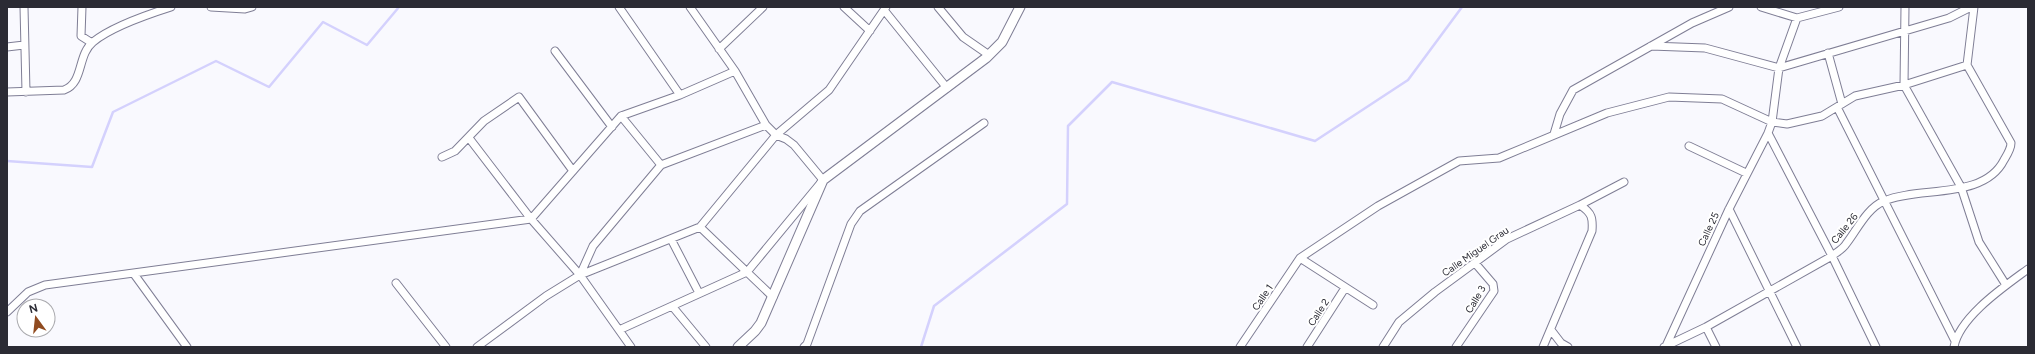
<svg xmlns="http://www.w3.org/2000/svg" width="2035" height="354" font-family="Figtree,sans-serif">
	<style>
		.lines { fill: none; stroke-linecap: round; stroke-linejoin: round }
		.stream { stroke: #d4d1fd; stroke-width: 2.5 }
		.street-casing { stroke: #7f7e95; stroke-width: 9 }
		.secondary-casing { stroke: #7f7e95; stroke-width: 11 }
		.street { stroke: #fff; stroke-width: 7 }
		.secondary { stroke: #fff; stroke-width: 9 }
		.labels { text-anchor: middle; stroke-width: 4; stroke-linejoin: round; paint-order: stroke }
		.street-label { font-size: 10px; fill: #2b2b34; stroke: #fff }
	</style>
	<rect width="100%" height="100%" fill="#f9f9fe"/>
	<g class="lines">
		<path class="stream" d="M7,161l85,6 21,-55 103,-51 53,26 54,-65 44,23 32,-38
			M921,347l13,-41 133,-102 1,-78 44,-44 203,59 93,-61 54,-73"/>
		<defs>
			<path id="street" d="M24,7l2,85
				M82,7l-1,29 11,7
				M211,7l34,2 7,-2
				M619,7l61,88
				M844,7l26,24
				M938,7l25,30 26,18
				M1761,7l36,11 42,-11
				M1905,7l-1,78 57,102 18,55 27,43
				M884,10l63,78
				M1651,46l54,2 74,20 170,-50 22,-11
				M7,47l17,-2
				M719,49l44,-42
				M555,51l57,76
				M1828,53l14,51
				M7,92l57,-2c20,-7 13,-35 29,-48 18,-15 56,-28 78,-35
				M1837,107l118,234
				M621,116l40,49
				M1768,133l64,123 44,91
				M1554,134l6,-20 13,-24 119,-67 37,-16
				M469,138l62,81 49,56 51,72
				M1689,146l57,27
				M442,157l13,-6 29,-30 35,-24 54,74
				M1580,205l44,-23
				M1729,209l68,138
				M700,227l73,70
				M671,239l28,54
				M1300,258l73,47
				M134,274l53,73
				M580,275l13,-29 68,-81 105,-40
				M396,283l50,64
				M672,306l34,41
				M7,312l21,-20 17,-7 486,-66 90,-103 59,-21 55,-24
				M1706,327l10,20
				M619,330l128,-58 76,-92 -29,-35 -8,-6 -10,-4 -10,-10 -31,-54 -45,-64
				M1551,330l10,13 7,4
				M1666,346l63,-137 39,-76 4,-11 7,-54 18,-50
				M477,347l69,-51 34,-21 120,-48 76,-92 53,-45 57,-83
				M804,347l3,-3 44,-120 9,-13 124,-88
				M1240,347l60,-89 78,-52 81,-45 40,-3 108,-45 62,-16 53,2 50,23 15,2 35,-8 33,-20 49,-11 63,-20
				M1307,347l38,-59
				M1383,347l16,-25 36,-30 72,-53 73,-34c12,8 13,13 12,26l-49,116
				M1456,347l38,-56 -1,-7 -18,-21
				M1664,347l42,-20 126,-71c5,-4 11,-7 14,-12 11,-14 21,-36 38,-43 36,-15 100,-1 120,-41 3,-5 7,-11 7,-17l-44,-78 7,-58
				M1954,347c5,-30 51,-61 74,-78"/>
			<path id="secondary" d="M738,347l17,-16 6,-8 62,-143 163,-122 16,-16 18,-35"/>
		</defs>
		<use href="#street" class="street-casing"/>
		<use href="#secondary" class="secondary-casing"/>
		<use href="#street" class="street"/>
		<use href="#secondary" class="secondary"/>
	</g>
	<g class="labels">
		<g class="street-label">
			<text transform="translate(1844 228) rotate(-51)" y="4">Calle 26</text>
			<text transform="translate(1708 229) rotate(-65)" y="4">Calle 25</text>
			<text transform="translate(1475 251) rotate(-35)" y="4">Calle Miguel Grau</text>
			<text transform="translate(1262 297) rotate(-56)" y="4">Calle 1</text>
			<text transform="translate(1475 299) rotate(-59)" y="4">Calle 3</text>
			<text transform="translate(1318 312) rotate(-57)" y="4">Calle 2</text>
		</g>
	</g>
	<rect width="2035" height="354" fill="none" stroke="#2b2b34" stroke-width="16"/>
	<g transform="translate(36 318) rotate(345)"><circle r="19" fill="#ffffff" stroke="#aaaaae"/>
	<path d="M0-3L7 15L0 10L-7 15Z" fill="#904b20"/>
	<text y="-6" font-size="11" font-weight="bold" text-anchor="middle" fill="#2b2b34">N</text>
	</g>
</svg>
